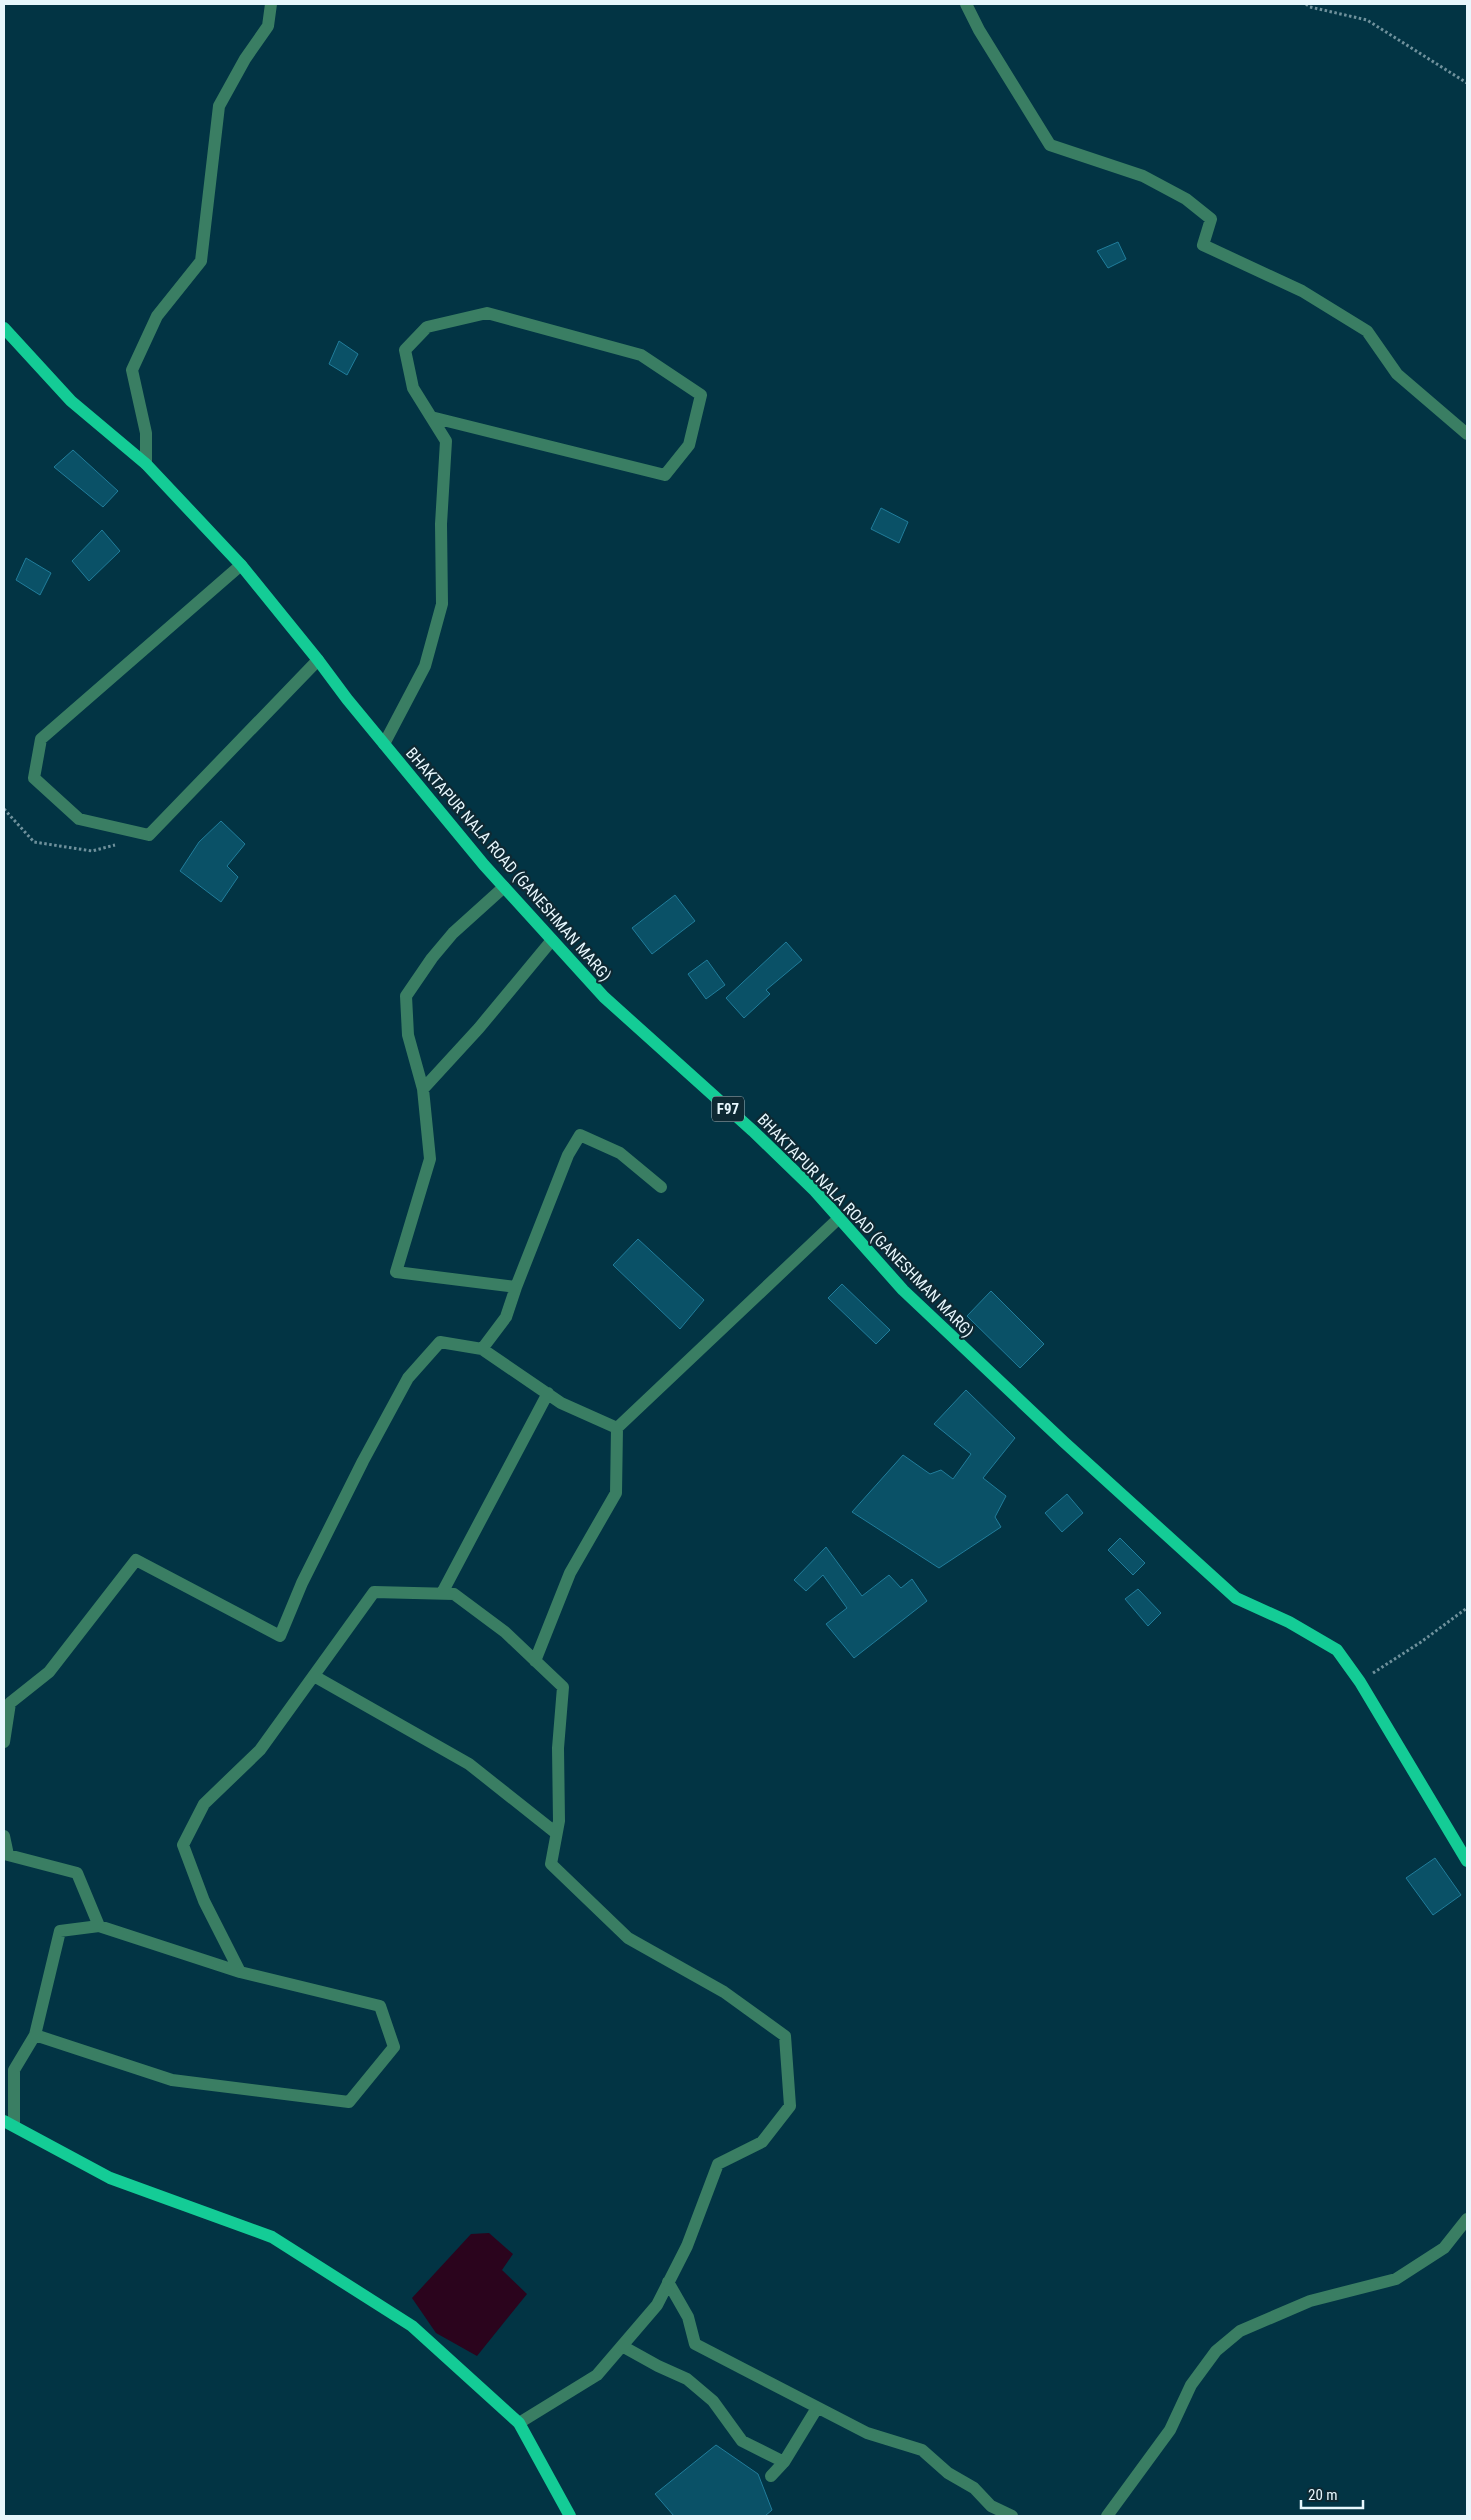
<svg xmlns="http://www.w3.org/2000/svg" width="1471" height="2520" font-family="'Roboto Condensed',sans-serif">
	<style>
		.water { fill: #2b041d }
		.building { fill: #0a5167; stroke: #217d9b }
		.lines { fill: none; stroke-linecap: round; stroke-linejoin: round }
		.path { stroke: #6f919c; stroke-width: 3; stroke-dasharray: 2.5 2.5; stroke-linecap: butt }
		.minor { stroke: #3a7e63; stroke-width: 12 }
		.major { stroke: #14cc96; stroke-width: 12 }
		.labels { text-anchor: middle; stroke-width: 4.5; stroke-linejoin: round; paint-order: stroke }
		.shield { fill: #0e2933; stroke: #a6b9c0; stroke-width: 1 }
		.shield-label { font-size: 15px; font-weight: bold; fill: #e7f7fd }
		.street-label { font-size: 16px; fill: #e7f7fd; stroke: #0e2933 }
	</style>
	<rect width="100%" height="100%" fill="#023444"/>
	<path class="water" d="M489,2233l24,21 -11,16 25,24 -50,62 -41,-23 -24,-35 59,-64z"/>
	<path class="building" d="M1118,242l8,17 -18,9 -11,-17z
		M339,341l19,13 -11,21 -18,-11z
		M73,450l45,41 -15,16 -49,-40z
		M881,508l27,14 -9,21 -28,-14z
		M102,530l18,21 -31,30 -17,-20z
		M26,558l25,15 -11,22 -24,-15z
		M221,821l24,23 -18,22 11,11 -17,25 -41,-31 19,-29z
		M675,895l20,26 -43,33 -20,-26z
		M786,942l16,18 -36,30 4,4 -26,24 -18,-20z
		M707,960l18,25 -19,14 -18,-25z
		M638,1239l66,61 -24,29 -67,-64z
		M842,1284l48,46 -14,14 -48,-46z
		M991,1291l53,53 -24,24 -53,-52z
		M966,1390l49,48 -32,40 23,18 -11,21 6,10 -62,41 -87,-56 51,-57 27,19 11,-4 12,9 18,-25 -37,-30z
		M1067,1494l16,19 -21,19 -17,-19z
		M1120,1538l25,25 -12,12 -25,-25z
		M826,1547l36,49 27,-21 12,13 11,-9 15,22 -73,57 -28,-34 21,-16 -24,-33 -17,16 -12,-11z
		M1138,1589l23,24 -13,13 -23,-27z
		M1435,1858l26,37 -28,20 -27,-37z
		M716,2445l42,29 14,36 -7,6h-91l-19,-22z"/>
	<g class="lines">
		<path class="path" d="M1306,4l4,3 57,13 100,63
			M4,809l30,33 58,9 23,-6
			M1373,1673l48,-31 46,-34"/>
		<path class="minor" d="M966,4l13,26 71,115 93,31 43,23 25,20 -8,26 99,46 65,40 30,43 70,60
			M146,464v-31l-14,-63 25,-54 44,-55 18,-155 26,-47 23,-33 3,-22
			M241,565l-200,174 -7,39 45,41 70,16 169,-175
			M384,744l41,-78 17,-62 -1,-80 5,-83 -33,-53 -8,-38 22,-23 60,-14 154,42 60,40 -12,50 -24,30 -234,-58
			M504,887l-51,46 -21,25 -26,38 2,39 15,54 56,-61 73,-88
			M423,1089l7,70 -34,113 120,15 52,-132 12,-20 40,18 41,34
			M482,1349l24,-32 10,-30
			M442,1593l106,-200
			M535,1661l35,-88 46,-80 1,-65
			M314,1676l155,88 87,69
			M4,1742l6,-39 39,-31 87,-112 144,76 22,-53 61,-122 45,-83 32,-36 42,7 79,54 56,25 221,-209
			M4,1836l4,19 69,18 22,53
			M240,1972l-36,-71 -21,-56 21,-41 56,-54 114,-158 80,2 51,38 58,55 -5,61 1,73 -8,43 77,74 96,54 61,44 5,70 -28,36 -44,22 -31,82 -30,59 -60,70 -78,48
			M14,2125v-55l21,-35 25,-104 39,-5 141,46 140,34 14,41 -45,55 -177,-22 -137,-45
			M668,2282l20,35 7,27 172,89 55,17 26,23 26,15 17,18 21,10
			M622,2346l36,20 29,13 26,22 29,40 42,21 -13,14
			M784,2462l33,-54
			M1107,2516l63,-86 21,-45 25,-34 24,-20 70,-30 86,-22 48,-31 23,-29"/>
		<path class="major" d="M4,328l67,73 75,63 95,101 77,95 29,39 137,166 120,132 149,134 62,60 88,99 161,152 172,156 53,24 48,28 23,32 107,179
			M4,2121l106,57 162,59 140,89 107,97 51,93"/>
	</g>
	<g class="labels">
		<rect class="shield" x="712" y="1096.5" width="32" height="25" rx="4"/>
		<g class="shield-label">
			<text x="728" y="1114">F97</text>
		</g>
		<g class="street-label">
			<text transform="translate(509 864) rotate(49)" y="6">BHAKTAPUR NALA ROAD (GANESHMAN MARG)</text>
			<text transform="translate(866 1225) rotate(46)" y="6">BHAKTAPUR NALA ROAD (GANESHMAN MARG)</text>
		</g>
	</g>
	<rect width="1471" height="2520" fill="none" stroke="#e7f7fd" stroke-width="10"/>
	<path d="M1301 2500v8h62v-8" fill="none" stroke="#e7f7fd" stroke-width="2.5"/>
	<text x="1308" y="2500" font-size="15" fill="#e7f7fd" stroke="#0e2933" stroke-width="4" paint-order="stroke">20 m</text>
</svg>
